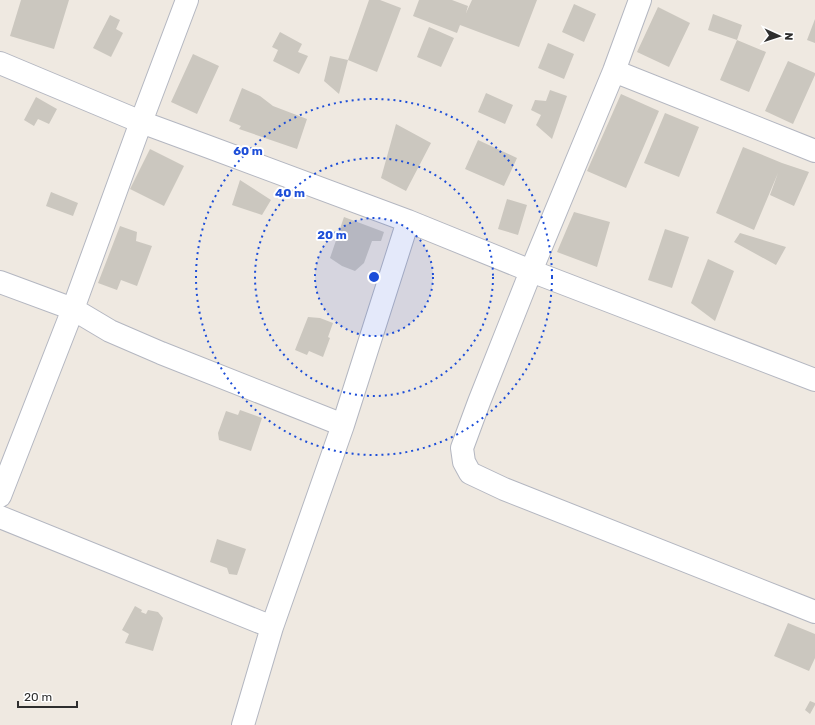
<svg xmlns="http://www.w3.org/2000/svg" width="815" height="725" font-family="Rubik,sans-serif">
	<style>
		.building { fill: #cbc7bf }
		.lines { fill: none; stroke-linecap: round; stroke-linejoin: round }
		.minor-casing { stroke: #b4b7c1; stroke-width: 24 }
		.minor { stroke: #fff; stroke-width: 22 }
		.ring { fill: none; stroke: #1d4ed8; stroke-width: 2; stroke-dasharray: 2 4 }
		.centre { fill: #1d4ed8; stroke: #fff; stroke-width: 2 }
		.ring-label { font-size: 12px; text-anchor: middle; font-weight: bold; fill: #1d4ed8; stroke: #fff; stroke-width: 4; stroke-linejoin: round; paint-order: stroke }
	</style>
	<rect width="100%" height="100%" fill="#efe9e1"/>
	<path class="building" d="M21,0h48l-15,49 -44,-13z
		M369,0h11l21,8 -24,64 -29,-12z
		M419,0h33l16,6 -2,7 6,-13h65l-18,47 -59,-22 -3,8 -44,-17z
		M574,4l22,10 -12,28 -22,-10z
		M658,7l32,16 -21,44 -32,-15z
		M713,14l29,11 -5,15 -29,-10z
		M110,15l10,5 -4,9 7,4 -12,24 -18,-9z
		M815,19v24l-8,-3z
		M429,27l25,11 -13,29 -24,-10z
		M280,32l22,12 -4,8 10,4 -9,18 -26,-13 5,-11 -6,-3z
		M737,40l29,12 -17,40 -29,-12z
		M548,43l26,11 -10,25 -26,-11z
		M193,54l26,12 -22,48 -26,-12z
		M330,56l18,4 -9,34 -15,-13z
		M788,61l27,12v2l-22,49 -28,-13z
		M242,88l18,8 13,10 34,13 -10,30 -58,-20 2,-3 -12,-5z
		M550,90l17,6 -15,43 -16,-14 5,-10 -10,-5 4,-10 11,1z
		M486,93l27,12 -8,19 -27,-12z
		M621,94l38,17 -33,77 -39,-17z
		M36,97l21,12 -8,15 -11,-5 -4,7 -10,-6z
		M665,113l34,14 -20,50 -35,-14z
		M396,124l35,19 -25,48 -25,-13z
		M478,140l39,18 -13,28 -39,-17z
		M743,147l39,16 27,9 -15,34 -24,-11 8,-22 -24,57 -38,-17z
		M150,149l34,17 -20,40 -34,-17z
		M240,180l31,20 -9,15 -30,-10z
		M51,192l27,11 -5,13 -27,-10z
		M507,199l20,6 -9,30 -20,-6z
		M574,212l36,10 -13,45 -40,-15z
		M344,217l40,15 -3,9h-9l-8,22 -9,8 -13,-5 -12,-8z
		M120,226l17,6 -1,9 16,5 -15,40 -16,-6 -4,10 -19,-7z
		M665,229l24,8 -17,51 -24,-8z
		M740,233l46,14 -10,18 -42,-23z
		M708,259l26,12 -19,50 -24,-18z
		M308,317l12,1 13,5 -5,14 2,1 -7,19 -14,-6 -2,4 -12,-5z
		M240,410l22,8 -11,33 -32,-11 -1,-7 8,-22 12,4z
		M217,539l29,10 -9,26 -8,-1 -2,-6 -17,-6z
		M135,606l7,4 -1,2 5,2 2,-4 10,2 5,6 -10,33 -28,-8 4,-9 -7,-4z
		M788,623l27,11v24l-6,13 -35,-15z
		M810,701l5,2v2l-5,9 -5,-4z"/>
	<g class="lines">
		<defs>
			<path id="minor" d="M640,0l-26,71 -83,200 -52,131 -17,46 2,14 6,11 34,16 311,123
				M0,63l141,59 68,25 199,74 123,50 284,109
				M614,71l201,80
				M0,282l73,27 37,22 51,22 182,72
				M0,496l73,-187 68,-187 46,-122
				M0,517l272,110
				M243,725l29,-98 71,-202 65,-204"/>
		</defs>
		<use href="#minor" class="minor-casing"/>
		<use href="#minor" class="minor"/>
	</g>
	<circle cx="374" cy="277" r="59" fill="#1d4ed8" fill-opacity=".12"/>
	<g class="ring">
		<circle cx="374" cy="277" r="59"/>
		<circle cx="374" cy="277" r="119"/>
		<circle cx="374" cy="277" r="178"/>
	</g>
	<circle cx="374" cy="277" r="6" class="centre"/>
	<g class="ring-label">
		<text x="248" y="155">60 m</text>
		<text x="290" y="197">40 m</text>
		<text x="332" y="239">20 m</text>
	</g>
	<g transform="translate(779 36) rotate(93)" stroke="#ffffff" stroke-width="3" paint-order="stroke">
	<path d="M0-3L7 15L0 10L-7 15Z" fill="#2e2e2e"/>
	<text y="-6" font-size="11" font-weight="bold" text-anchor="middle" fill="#2e2e2e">N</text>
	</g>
	<path d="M18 701v6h59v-6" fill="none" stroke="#2e2e2e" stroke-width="2"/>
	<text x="24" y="701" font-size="12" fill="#2e2e2e" stroke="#ffffff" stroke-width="3" paint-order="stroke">20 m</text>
</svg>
